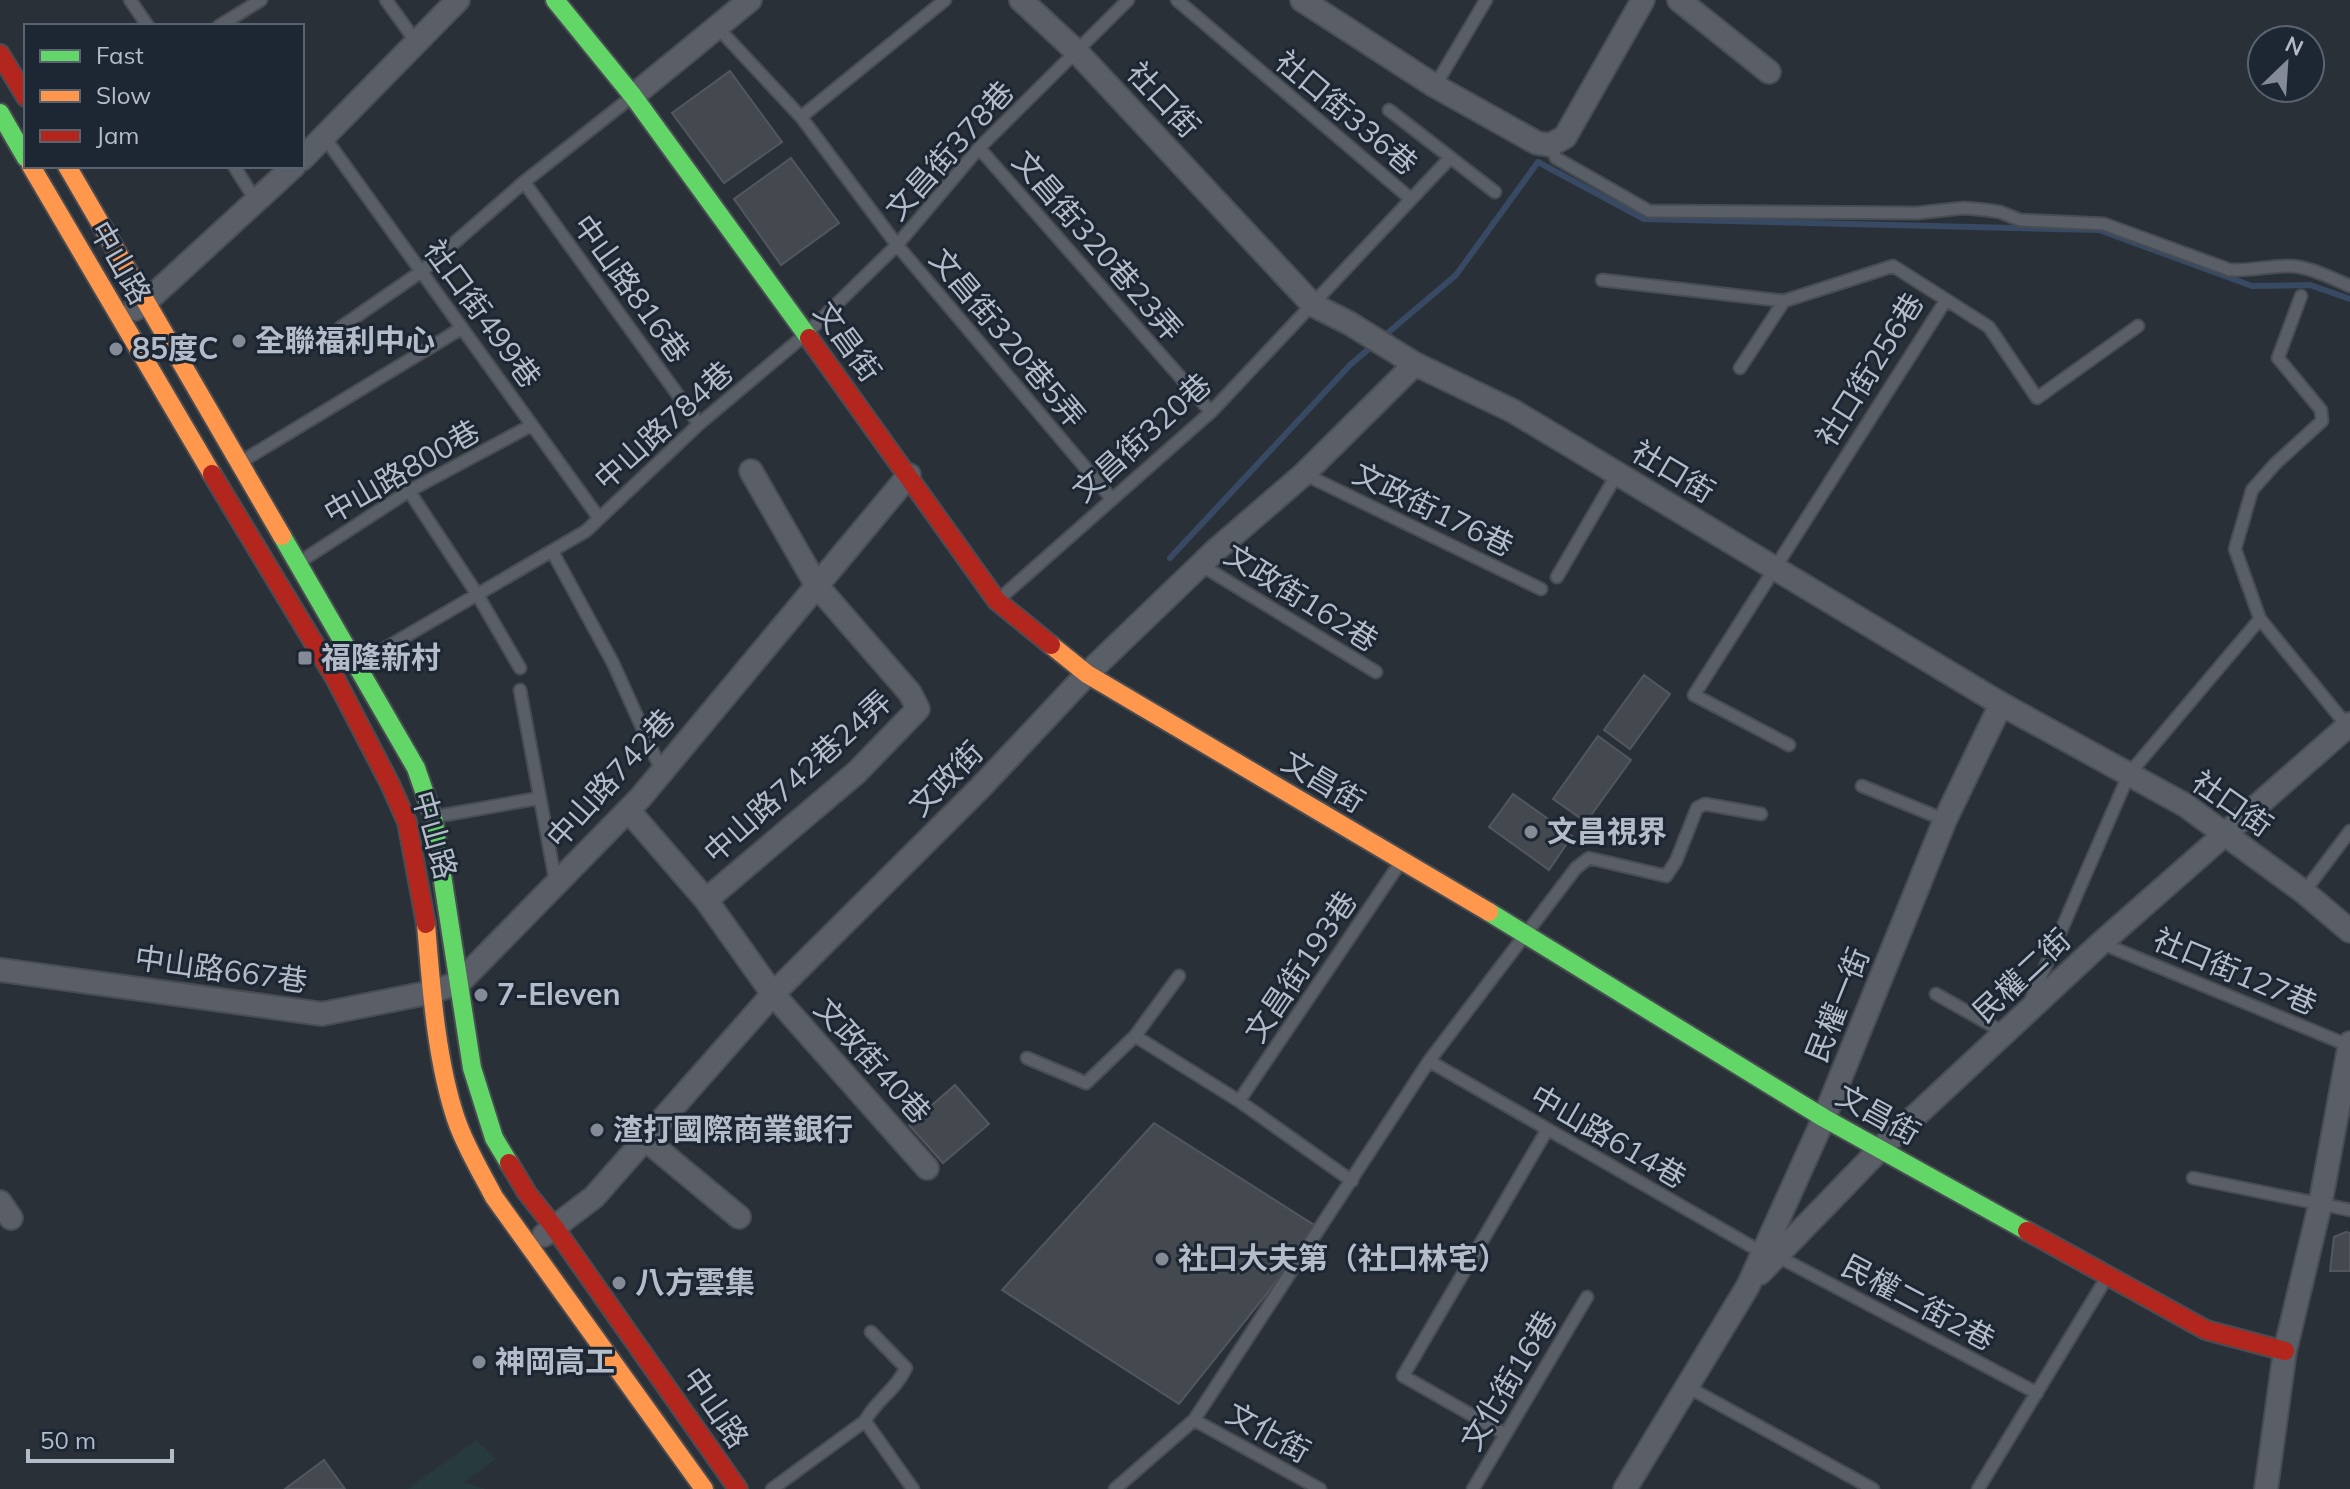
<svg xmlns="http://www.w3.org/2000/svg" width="2350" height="1489" font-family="Mulish,'Noto Sans TC',sans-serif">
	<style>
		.green { fill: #273a3e }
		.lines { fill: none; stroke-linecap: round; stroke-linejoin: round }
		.stream { stroke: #384963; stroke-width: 6 }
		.building { fill: #444950; stroke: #52575f; stroke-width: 2 }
		.lane-casing { stroke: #484c53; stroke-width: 15 }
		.street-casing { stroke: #484c53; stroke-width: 26 }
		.fast-casing { stroke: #484c53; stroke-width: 22 }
		.slow-casing { stroke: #484c53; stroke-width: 22 }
		.jam-casing { stroke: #484c53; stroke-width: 22 }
		.lane { stroke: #5a5e66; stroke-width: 11 }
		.street { stroke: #5a5e66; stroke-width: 22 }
		.fast { stroke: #63d668; stroke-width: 18 }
		.slow { stroke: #ff974d; stroke-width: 18 }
		.jam { stroke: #b3261e; stroke-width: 18 }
		.poi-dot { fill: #848b96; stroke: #1d2633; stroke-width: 3 }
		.labels { text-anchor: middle; stroke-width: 6; stroke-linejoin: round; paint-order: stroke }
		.street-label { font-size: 30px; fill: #b4bcc9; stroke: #1d2633 }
		.poi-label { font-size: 30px; font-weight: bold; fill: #b4bcc9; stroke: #1d2633; text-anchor: start }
	</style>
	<rect width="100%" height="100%" fill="#2a3038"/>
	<path class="green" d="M476,1440l20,19 -32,23 22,7h-78z"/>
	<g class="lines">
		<path class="stream" d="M1170,558l181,-194 105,-89 82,-113 106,57 455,11 153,56 58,-1 40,14"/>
	</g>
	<path class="building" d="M730,71l52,71 -58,41 -52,-70z
		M791,158l48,65 -58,42 -47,-66z
		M1644,675l26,19 -40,55 -26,-19z
		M1598,736l33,24 -45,62 -33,-23z
		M1513,794l59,42 -23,34 -60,-43z
		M1513,794l59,42 -23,34 -60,-43z
		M955,1085l34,39 -46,39 -34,-38z
		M1154,1123l165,105 -140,176 -177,-114z
		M2346,1232l4,1v38h-20l4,-34z
		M324,1460l21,29h-60z"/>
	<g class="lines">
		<defs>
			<path id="lane" d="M130,0l18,26
				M386,0l31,43
				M1177,0l234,199
				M219,26l42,-26
				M718,28l83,89 96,128 214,253
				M1435,86l51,-86
				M1389,110l106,82
				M801,117l144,-117
				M325,138l274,380
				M1550,145l6,13 93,53 268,2 47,-5 22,2 14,2 20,8 84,4 126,46c20,1 38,-4 58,-4 21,0 43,12 62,20
				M979,148l232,264
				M234,166l22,35
				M524,182l175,242
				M1602,280l182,21 109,-35 96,61 48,71 101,-72
				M2301,296l-23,62 43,52 1,11 -47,43 -23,26 -17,59 25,70 89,109
				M341,327l81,-56 102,-89 109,-86
				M1740,368l44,-67
				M239,463l223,-135
				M1304,474l237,115
				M409,491l68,103 43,74
				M552,551l61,112 49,109
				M298,563l111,-72 123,-66
				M1201,565l175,107
				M1557,577l60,-103
				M997,601l214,-189 239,-254
				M358,664l228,-133 113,-107 107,-90 91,-89 82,-97 149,-148
				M520,690l36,194
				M1789,745l-95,-50 252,-395
				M1862,786l83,34
				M433,817l107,-19
				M2304,892l46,-61
				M2101,943l249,103
				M1936,994l69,39
				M2030,1002l99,-228 131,-155
				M1135,1036l104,65 113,80
				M1027,1058l59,25 49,-47 44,-60
				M1429,1061l334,192
				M1239,1101l161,-238
				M2193,1178l157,32
				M1777,1256l260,137
				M1686,1386l187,103
				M1194,1420l126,69
				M865,1421l48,68
				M1505,1434l-102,-58 144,-246
				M772,1489l93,-68c11,-21 31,-31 41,-53l-35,-36
				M1115,1489l79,-69 235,-359 147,-193 13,-10 77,18 10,-15 21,-53 8,-4 56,10
				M1473,1489l114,-192
				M1978,1489l129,-212"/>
			<path id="street" d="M1021,0l56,52 236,253 36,18 66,41 98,47 488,293 184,101 119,87 46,39
				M1302,0l133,86 102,57 13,2 15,-8 78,-137
				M1679,0l90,72
				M633,96l117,-96
				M302,159l156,-159
				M135,309l12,-8 147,-135
				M628,810l78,90 67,94 154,174
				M706,900l151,-128 61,-63 -8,-16 -93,-107 -66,-115
				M0,970l322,44 110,-22 28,-10 181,-185 268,-322
				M645,1139l94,78
				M0,1202l11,16
				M544,1235l50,-38 179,-203 207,-206 107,-114 129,-124 88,-76 111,-110
				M1760,1273l121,-125 220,-205 249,-219
				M1625,1489l123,-203 76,-168 121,-298 56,-116
				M2266,1489l19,-138 35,-146 30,-162"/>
			<path id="fast" d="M555,0l78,96 176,242
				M0,113l26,45
				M282,536l134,232 17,49 39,251 22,70 15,25
				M1489,912l335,206 203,113"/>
			<path id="slow" d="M31,166l181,308
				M67,166l215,370
				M1051,645l36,29 402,238
				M426,924c5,61 10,136 30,195 9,27 25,53 38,78l210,292"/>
			<path id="jam" d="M0,54l26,43
				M809,338l188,263 54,44
				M212,474l123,204 55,106 17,38 19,102
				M509,1163l18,30 27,34 184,262
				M2027,1231l179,99 79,21"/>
		</defs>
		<use href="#lane" class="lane-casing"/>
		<use href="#street" class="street-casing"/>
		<use href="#fast" class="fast-casing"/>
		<use href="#slow" class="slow-casing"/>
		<use href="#jam" class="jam-casing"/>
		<use href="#lane" class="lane"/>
		<use href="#street" class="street"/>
		<use href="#fast" class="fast"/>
		<use href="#slow" class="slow"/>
		<use href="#jam" class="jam"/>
	</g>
	<g class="poi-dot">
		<circle cx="239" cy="341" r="8"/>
		<circle cx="116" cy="349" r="8"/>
		<rect x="297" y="650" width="16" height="16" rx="4"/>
		<circle cx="1531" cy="832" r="8"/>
		<circle cx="481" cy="995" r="8"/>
		<circle cx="597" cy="1130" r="8"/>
		<circle cx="1162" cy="1259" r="8"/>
		<circle cx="619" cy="1283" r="8"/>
		<circle cx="479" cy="1362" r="8"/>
	</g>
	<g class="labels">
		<g class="street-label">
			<text transform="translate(1163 100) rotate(47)" y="10">社口街</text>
			<text transform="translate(1346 113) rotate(40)" y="10">社口街336巷</text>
			<text transform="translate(950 151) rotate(-48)" y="10">文昌街378巷</text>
			<text transform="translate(1097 246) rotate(49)" y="10">文昌街320巷23弄</text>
			<text transform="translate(120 263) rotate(60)" y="10">中山路</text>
			<text transform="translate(631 289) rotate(54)" y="10">中山路816巷</text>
			<text transform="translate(482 314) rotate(54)" y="10">社口街499巷</text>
			<text transform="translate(1007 338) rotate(50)" y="10">文昌街320巷5弄</text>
			<text transform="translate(847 342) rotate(54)" y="10">文昌街</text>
			<text transform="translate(1870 370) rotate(-58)" y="10">社口街256巷</text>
			<text transform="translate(664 426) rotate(-42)" y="10">中山路784巷</text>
			<text transform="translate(1142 438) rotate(-42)" y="10">文昌街320巷</text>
			<text transform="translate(402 472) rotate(-30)" y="10">中山路800巷</text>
			<text transform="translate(1673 472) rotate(31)" y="10">社口街</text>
			<text transform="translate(1433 510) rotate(26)" y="10">文政街176巷</text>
			<text transform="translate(1301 598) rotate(32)" y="10">文政街162巷</text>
			<text transform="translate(798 777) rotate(-42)" y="10">中山路742巷24弄</text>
			<text transform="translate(611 779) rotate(-48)" y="10">中山路742巷</text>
			<text transform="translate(946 779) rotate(-45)" y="10">文政街</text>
			<text transform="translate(1323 782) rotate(31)" y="10">文昌街</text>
			<text transform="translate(2232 804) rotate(35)" y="10">社口街</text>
			<text transform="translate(434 835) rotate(74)" y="10">中山路</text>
			<text transform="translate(1301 967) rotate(-56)" y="10">文昌街193巷</text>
			<text transform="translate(221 970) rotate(8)" y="10">中山路667巷</text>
			<text transform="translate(2235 972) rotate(23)" y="10">社口街127巷</text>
			<text transform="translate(2022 976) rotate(-43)" y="10">民權二街</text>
			<text transform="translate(1838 1005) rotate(-68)" y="10">民權一街</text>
			<text transform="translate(872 1061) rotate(48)" y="10">文政街40巷</text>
			<text transform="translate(1878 1115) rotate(29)" y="10">文昌街</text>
			<text transform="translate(1608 1137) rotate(30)" y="10">中山路614巷</text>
			<text transform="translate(1918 1303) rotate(28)" y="10">民權二街2巷</text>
			<text transform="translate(1509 1381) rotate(-59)" y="10">文化街16巷</text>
			<text transform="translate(715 1408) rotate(55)" y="10">中山路</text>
			<text transform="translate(1268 1433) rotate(29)" y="10">文化街</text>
		</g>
		<g class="poi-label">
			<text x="255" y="351">全聯福利中心</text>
			<text x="132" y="359">85度C</text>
			<text x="321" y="668">福隆新村</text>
			<text x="1547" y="842">文昌視界</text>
			<text x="497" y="1005">7-Eleven</text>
			<text x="613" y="1140">渣打國際商業銀行</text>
			<text x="1178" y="1269">社口大夫第（社口林宅）</text>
			<text x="635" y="1293">八方雲集</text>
			<text x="495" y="1372">神岡高工</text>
		</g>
	</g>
	<rect x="24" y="24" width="280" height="144" fill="#1d2633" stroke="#59626f" stroke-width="2"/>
	<rect x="40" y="50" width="40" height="12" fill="#63d668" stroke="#59626f" stroke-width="2"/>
	<text x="96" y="64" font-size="24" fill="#b4bcc9">Fast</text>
	<rect x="40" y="90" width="40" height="12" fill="#ff974d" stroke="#59626f" stroke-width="2"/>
	<text x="96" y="104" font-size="24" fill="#b4bcc9">Slow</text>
	<rect x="40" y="130" width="40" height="12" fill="#b3261e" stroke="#59626f" stroke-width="2"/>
	<text x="96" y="144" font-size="24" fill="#b4bcc9">Jam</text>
	<g transform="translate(2286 64) rotate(25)"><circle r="38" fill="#1d2633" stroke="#59626f" stroke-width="2"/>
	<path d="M0-6L14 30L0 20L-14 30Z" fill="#848b96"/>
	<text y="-12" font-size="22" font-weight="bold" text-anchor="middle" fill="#b4bcc9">N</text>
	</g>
	<path d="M28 1449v12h144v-12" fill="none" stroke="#b4bcc9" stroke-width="4"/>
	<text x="40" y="1449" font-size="24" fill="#b4bcc9" stroke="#1d2633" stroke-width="6" paint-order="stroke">50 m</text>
</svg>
